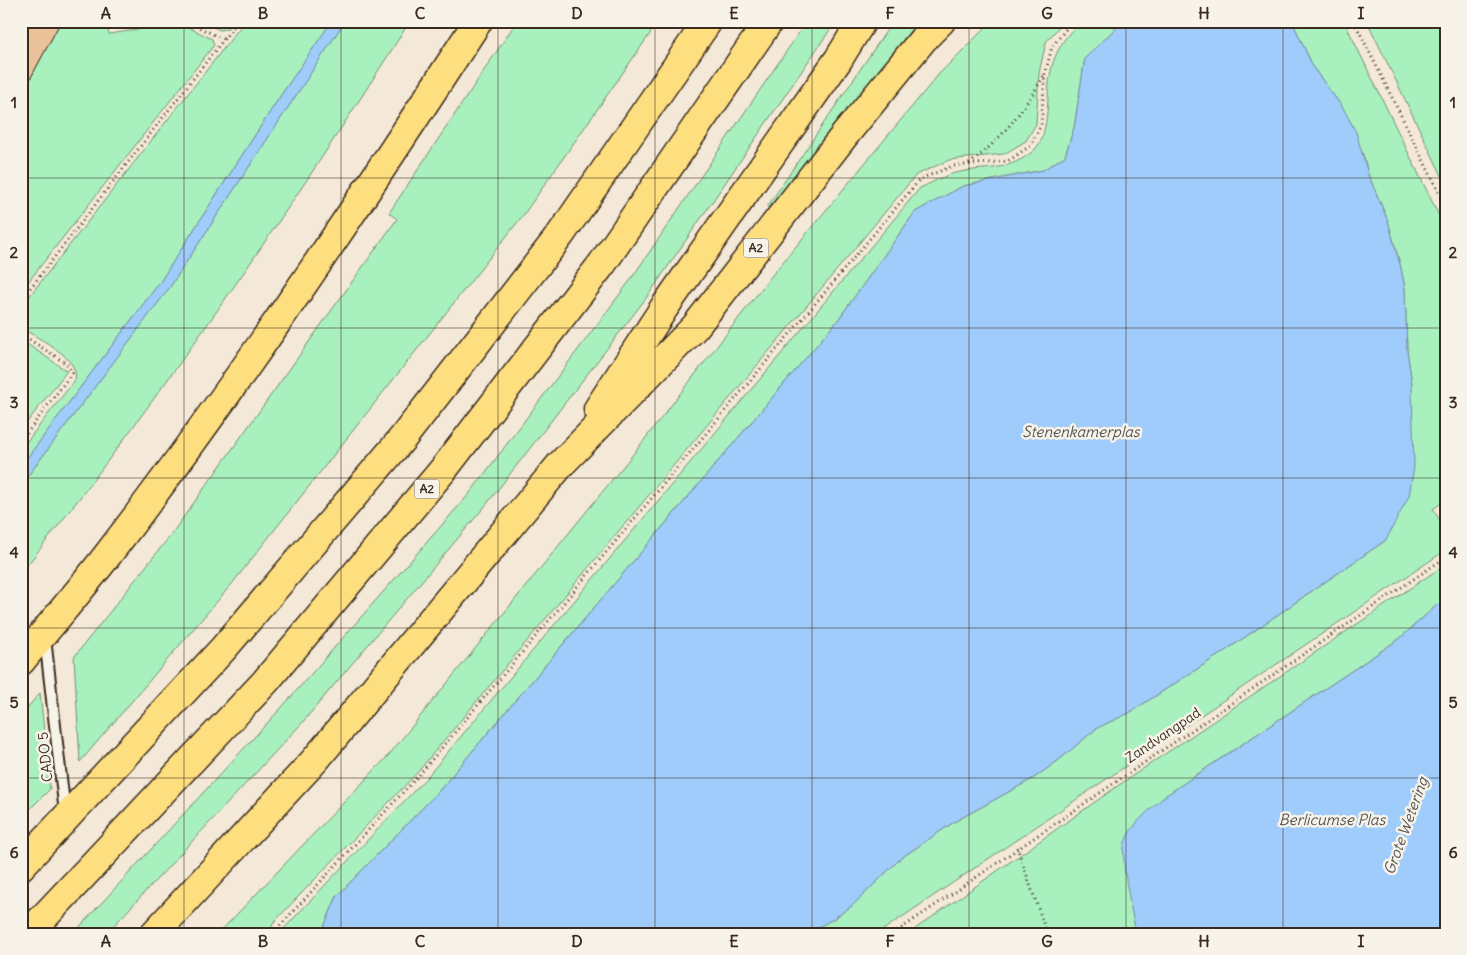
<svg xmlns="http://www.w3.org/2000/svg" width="1467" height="955" font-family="Delius,sans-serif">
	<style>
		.green { fill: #a8f1bf; stroke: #728e6e }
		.water { fill: #9fccfa; stroke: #778ba2 }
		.building { fill: #eac39a; stroke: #3b2a1e }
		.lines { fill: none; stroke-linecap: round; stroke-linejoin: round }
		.service-casing { stroke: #3b2a1e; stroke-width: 14 }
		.motorway-casing { stroke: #3b2a1e; stroke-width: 31 }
		.path { stroke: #3b2a1e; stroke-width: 3; stroke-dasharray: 1 4; stroke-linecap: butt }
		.service { stroke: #f7f3e8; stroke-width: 10 }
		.motorway { stroke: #fedf80; stroke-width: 28 }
		.grid { fill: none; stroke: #3b2a1e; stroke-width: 1; stroke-opacity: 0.55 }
		.labels { text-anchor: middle; stroke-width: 5; stroke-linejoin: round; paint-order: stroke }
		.shield { fill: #f7f3e8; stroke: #73665b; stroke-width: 1 }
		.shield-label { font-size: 12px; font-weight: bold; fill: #3b2a1e }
		.street-label { font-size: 14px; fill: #3b2a1e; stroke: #f7f3e8 }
		.water-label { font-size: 15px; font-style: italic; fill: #545255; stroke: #f7f3e8 }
		.neatline { fill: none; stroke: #3b2a1e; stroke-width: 2 }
		.grid-label { font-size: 16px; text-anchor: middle; font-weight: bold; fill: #3b2a1e }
	</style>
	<rect width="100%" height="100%" fill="#f4e9d8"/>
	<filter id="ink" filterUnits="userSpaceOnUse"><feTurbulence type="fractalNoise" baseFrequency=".02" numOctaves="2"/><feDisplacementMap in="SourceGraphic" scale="10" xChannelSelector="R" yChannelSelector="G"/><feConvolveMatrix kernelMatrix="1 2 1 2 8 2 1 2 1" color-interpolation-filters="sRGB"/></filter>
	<g filter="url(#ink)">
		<path class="green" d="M61,21h46l2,13 60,-9v-4h7l36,18 2,6 -193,246v-195z
			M200,21h33l-5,7 -8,2z
			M245,21h87l-51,74 -121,187 -139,184v-17l54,-69c6,-22 -37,-42 -54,-52v-21z
			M345,21h65c-120,190 -249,376 -389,552v-88l149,-198z
			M517,21h142l-135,193 -293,371 -151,177 -6,-105 96,-121 227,-317 -8,-6z
			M807,21h29l-189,276 -161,208 -184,218 -196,211h-33l210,-228 187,-213 159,-211z
			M893,21h25l-149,187 -2,-1z
			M992,21h72l-18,21 -7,31 -3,51 -10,17 -22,13 -55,6 -33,15 -500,599 -143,149 -3,11h-52l170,-178 250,-308 135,-174 166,-200z
			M1082,21h46l-11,6 -32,31 -11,70 -9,28 -22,14 -80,16 -48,26 -77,108 -401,473 -100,103 -16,38h-42l148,-157 493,-589c11,-5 23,-12 35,-15 31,-7 48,0 76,-20 20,-15 15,-55 19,-77 3,-21 15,-42 32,-55z
			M1292,21h52l102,209v270l-13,9 13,22v19l-569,384h-71l27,-15 20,-14 48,-47 53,-36 80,-44 25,-18 38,-32 32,-15 93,-60 164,-113 26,-156 -5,-34 -2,-61 -4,-21 -13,-47 -20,-47 -4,-17 -21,-49 -29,-39z
			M1367,21h79v163z
			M21,340l46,31 -46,59z
			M1446,564v33l-47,42 -234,157 -26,25 -14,46 11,67h-228l211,-149z
			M40,693l10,96 -29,29v-103z"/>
		<path class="water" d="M332,21h13l-175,266 -149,198v-19l139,-184 121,-187z
			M1128,21h164l22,48 29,39 13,24 12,42 20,47 13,47 4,21 2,61 5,34 2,83 -5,29 -23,44 -164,113 -93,60 -32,15 -38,32 -25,18 -80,44 -53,36 -48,47 -20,14 -27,15h-485l16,-38 100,-103 401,-473 77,-108 48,-26 80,-16 22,-14 9,-28 11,-70 32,-31z
			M1446,597v337h-310c-3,-19 -17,-76 -11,-92 6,-18 27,-34 40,-46l234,-157z"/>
		<path class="building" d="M22,21h39l-40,75v-73z"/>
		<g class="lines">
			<defs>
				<path id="service" d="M45,638l20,175"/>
				<path id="motorway" d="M598,409l66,-101 174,-248 24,-39
					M21,661c28,-35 58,-69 85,-104 133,-173 254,-354 372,-536
					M21,866l202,-217 179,-210 159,-205 147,-213
					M28,934l237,-252 178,-212 159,-206 167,-243
					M154,934l161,-174 246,-296 134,-137 149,-191 81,-99 16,-16"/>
			</defs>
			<use href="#service" class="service-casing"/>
			<use href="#motorway" class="motorway-casing"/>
			<path class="path" d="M186,21l39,19
				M1354,21l92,185
				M969,164c36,-28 52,-51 76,-90
				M21,300l217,-279
				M21,334l46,30 5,9 -51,68
				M1017,847l30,87
				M275,934l2,-5 142,-154 501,-596 33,-13 55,-5 22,-15 11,-21 4,-51 7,-27 20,-26
				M893,934l553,-377"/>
			<use href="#service" class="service"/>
			<use href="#motorway" class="motorway"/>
		</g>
	</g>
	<path class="grid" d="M184,21v913M341,21v913M498,21v913M655,21v913M812,21v913M969,21v913M1126,21v913M1283,21v913M21,178h1425M21,328h1425M21,478h1425M21,628h1425M21,778h1425"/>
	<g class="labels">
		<g class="shield">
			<rect x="743.5" y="238.5" width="25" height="19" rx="4"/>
			<rect x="414.5" y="479.5" width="25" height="19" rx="4"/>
		</g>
		<g class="shield-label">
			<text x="756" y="252">A2</text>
			<text x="427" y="493">A2</text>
		</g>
		<g class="street-label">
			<text transform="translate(1163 735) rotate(-34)" y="5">Zandvangpad</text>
			<text transform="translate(45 757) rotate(-96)" y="5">CADO 5</text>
		</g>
		<g class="water-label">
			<text x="1081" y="437">Stenenkamerplas</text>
			<text x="1332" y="825">Berlicumse Plas</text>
			<text transform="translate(1406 826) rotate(-70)" y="5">Grote Wetering</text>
		</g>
	</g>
	<rect width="1467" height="955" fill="none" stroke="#f7f3e8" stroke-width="55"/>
	<rect x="28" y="28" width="1412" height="900" class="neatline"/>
	<g class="grid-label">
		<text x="106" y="19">A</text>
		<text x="263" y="19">B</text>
		<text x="420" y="19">C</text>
		<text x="577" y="19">D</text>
		<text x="734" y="19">E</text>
		<text x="890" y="19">F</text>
		<text x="1047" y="19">G</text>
		<text x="1204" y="19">H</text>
		<text x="1361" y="19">I</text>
		<text x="14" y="108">1</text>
		<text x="1453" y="108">1</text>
		<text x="14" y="258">2</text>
		<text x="1453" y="258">2</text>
		<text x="14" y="408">3</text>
		<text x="1453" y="408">3</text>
		<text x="14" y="558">4</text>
		<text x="1453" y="558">4</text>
		<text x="14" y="708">5</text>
		<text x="1453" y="708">5</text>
		<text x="14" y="858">6</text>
		<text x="1453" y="858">6</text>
		<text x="106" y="947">A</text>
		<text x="263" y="947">B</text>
		<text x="420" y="947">C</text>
		<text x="577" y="947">D</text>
		<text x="734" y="947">E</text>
		<text x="890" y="947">F</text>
		<text x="1047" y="947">G</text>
		<text x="1204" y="947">H</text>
		<text x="1361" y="947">I</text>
	</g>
</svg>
